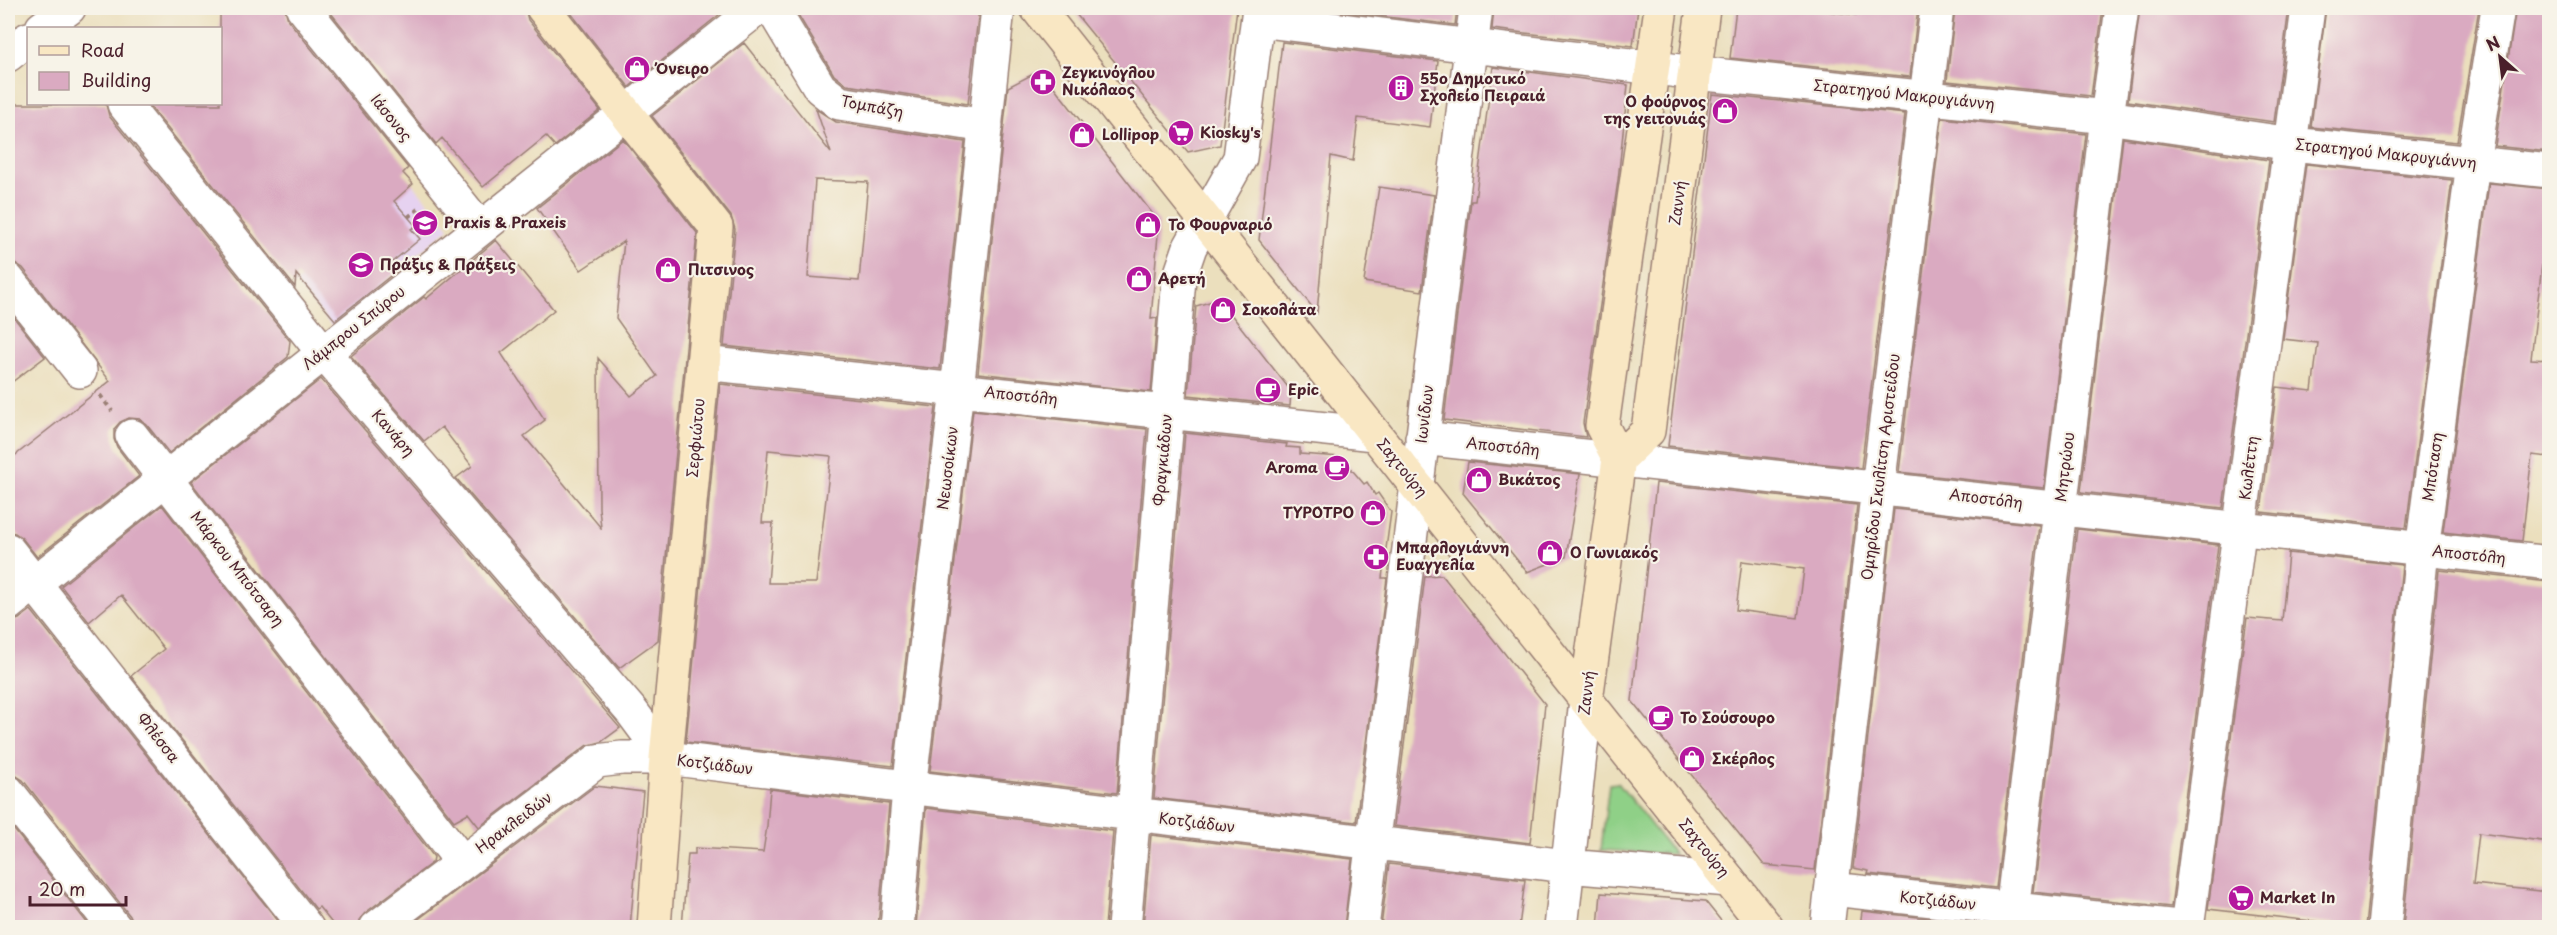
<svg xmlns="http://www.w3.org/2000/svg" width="2557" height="935" font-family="'Playpen Sans',sans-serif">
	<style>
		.built { fill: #e6d2f0 }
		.green { fill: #8fd087; stroke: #6c7859; stroke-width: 1.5 }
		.building { fill: #daaac1; fill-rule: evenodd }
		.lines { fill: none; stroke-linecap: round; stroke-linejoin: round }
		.street-casing { stroke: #9a7f74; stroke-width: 36 }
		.secondary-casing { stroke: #9a7f74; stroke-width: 36 }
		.path { stroke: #9a7f74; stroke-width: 4; stroke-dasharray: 4.5 4.5; stroke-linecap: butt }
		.street { stroke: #fff; stroke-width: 33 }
		.secondary { stroke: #f9e7c3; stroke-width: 33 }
		.labels { text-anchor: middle; stroke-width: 4.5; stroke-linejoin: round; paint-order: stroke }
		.poi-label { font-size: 15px; font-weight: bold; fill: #4a1f2b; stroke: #f7f3e8; text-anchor: start }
		.street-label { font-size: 15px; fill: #4a1f2b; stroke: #f7f3e8 }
	</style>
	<rect width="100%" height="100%" fill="#f7f3e8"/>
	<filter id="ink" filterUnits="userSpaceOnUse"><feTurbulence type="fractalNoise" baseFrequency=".0167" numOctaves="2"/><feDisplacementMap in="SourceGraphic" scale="12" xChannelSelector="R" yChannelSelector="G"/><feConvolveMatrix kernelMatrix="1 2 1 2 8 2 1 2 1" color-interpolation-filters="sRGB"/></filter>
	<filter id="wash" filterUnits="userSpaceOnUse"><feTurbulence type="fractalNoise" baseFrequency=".008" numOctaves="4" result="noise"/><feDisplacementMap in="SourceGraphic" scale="24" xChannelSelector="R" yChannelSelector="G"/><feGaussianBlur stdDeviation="1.35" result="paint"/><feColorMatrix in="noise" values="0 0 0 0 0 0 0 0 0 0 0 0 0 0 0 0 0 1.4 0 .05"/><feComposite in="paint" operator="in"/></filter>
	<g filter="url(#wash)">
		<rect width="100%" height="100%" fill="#ebdfbd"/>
		<path class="built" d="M413,184l36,44 -117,98 -36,-43z"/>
		<path class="green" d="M1618,783l56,71 -73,-4 8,-66z"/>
		<g id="blocks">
			<path class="building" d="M220,8h65l3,12 120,148 -5,5 10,11 -19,17 22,25 -5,3 9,10 -28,23 7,7 -64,51 -39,-46 -1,13 -147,-183h72z
				M327,8h198l3,12 72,90 -45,36 -9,-10 -63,51 -41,-49 -6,6z
				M567,8h148l5,6 -91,73z
				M794,8h185l-11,96 -121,-19 -13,-10z
				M1071,8h166l-17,137 -32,7z
				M1311,8h146l-2,17z
				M1494,8h144l-5,38 -141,-17z
				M1736,8h68l52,7 1,-7h61l-8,69 -180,-19z
				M1955,8h148l-12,88 -144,-15z
				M2140,8h149l-15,114 -146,-21z
				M2326,8h153l-22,134 -146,-15z
				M2516,8h34v144l-55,-6z
				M1282,42l156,19 -8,66 -72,-9 -5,43 -22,-5 -14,157 -58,-73z
				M744,43l87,110 -15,-44 20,13 129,20 -25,227 -216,-23 11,-117 -4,-13 -79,-100zM815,180l53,2 -9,99 -51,-4z
				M1493,67l135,18 -10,95 -35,243 3,14 -142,-17 27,-219h4z
				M1041,70l118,152 -8,97 6,-1 -6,74 -173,-19 30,-286z
				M1712,94l193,20 -44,354 -193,-22z
				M8,104h98l3,12 181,225 -2,16 -119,96 -22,-28 -7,-6 -11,-1 -9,4 -6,7v10l3,8 22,29 -102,81 -15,-19 -7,-5 -7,-1v-71l102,-80 -87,-113 -8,-5 -7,-1z
				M1942,118l144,16 -42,354 -145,-16z
				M2123,138l146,22 -46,348 -142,-16z
				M623,139l74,94 -39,407 -39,28 -163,-190 16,-12 -30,-39 -18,14 -73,-85 73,-59 2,2 70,-59 58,70 -53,43 44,67 -21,16 77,92 -2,-20 -1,-150 33,38 26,-20 -41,-58 8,-77 -43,29 -44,-62z
				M2306,164l146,16 -46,348 -145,-16 16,-125 35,4 6,-48 -35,-4z
				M2489,183l61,6v68l-7,-1 -12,103 19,1v97l-18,-2 -10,86 -79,-9z
				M1379,187l55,8 -12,96 -58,-9z
				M1219,299l72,92 -1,15 -102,-11 8,-89z
				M8,310l37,47 -37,28z
				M321,379l299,349 -19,14 -15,4 -107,81 -11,-14 -14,8 -263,-339z
				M720,384l216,23 -43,359 -207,-24zM768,450l63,6 -15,127h-48l5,-60h-11z
				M973,410l174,19 -30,364 -187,-22z
				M1185,433l102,11 -1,3 14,1v6l41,3 23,27 3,-2 8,13 3,-2 13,19 -9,66h5l-31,244 -202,-24z
				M1468,462l112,12 -14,83 -39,15 -64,-79z
				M1656,483l201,22 -42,365 -51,-5 -132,-164zM1742,561l62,8 -6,49 -62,-8z
				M162,505l272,352 -1,5 -68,51 -6,7 -1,7h-23l-16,-20 -3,2 -185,-233 33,-27 -43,-54 -32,27 -28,-36z
				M1894,509l145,16 -43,363 -128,-14 1,-3 -16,-3z
				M2077,529l141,16 -47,362 -138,-15z
				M2288,553l114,12 -37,362 -157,-18 39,-291 35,3z
				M2439,570l111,12v260l-71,-9 -6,51 77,8 -5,35h-142z
				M1442,575l103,129 -15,139 -136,-17 31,-250z
				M31,610l252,317h-148l-5,-11 -107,-136 -8,-5 -7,-1v-152l11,-3z
				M595,786l48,6 -13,135h-222z
				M770,789l119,15 -11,123h-196l6,-73h7v-6l68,4 4,-26z
				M926,808l187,23 -8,96h-189z
				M8,822l80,102 -4,3h-76z
				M1151,835l201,24 -8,68h-201z
				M1389,864l136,16 -6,47h-138z
				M1601,893l104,8 21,26h-128z
				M1862,911l129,14 1,2h-132z"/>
		</g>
	</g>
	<g filter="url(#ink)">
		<use href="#blocks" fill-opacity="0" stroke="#9a7f74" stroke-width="1.5"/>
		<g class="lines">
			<defs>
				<path id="street" d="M303,8l177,220
					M772,8l48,80 19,15 147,23
					M1258,20l438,53 411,44 185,27 258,27
					M42,28l27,-20
					M8,55l20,-16
					M124,104l199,248 309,360 34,46
					M8,280l72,91
					M703,363l671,71
					M132,436l330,426
					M1422,438l1128,125
					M8,550l299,378
					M8,604l750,-596
					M8,792l107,136
					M1832,889l356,39
					M376,928l221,-167 25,-3h44l901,108 162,14
					M897,928l12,-139 48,-399 41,-382
					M1124,928l55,-649 11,-32 50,-89 19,-150
					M1362,928l114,-920
					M1561,928l25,-228
					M1827,928l51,-441 59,-479
					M2010,928l97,-811 15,-109
					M2187,928l121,-920
					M2384,928l38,-378 51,-387 25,-155"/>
				<path id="secondary" d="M543,8l173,219 -50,531 -12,170
					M1037,8l730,920
					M1619,459l29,-28 55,-423
					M1586,700l33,-241 -17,-33 59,-418"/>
			</defs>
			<use href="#street" class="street-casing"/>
			<use href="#secondary" class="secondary-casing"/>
			<path class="path" d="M408,217l14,-11
				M100,395l12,16"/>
			<use href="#street" class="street"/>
			<use href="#secondary" class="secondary"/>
		</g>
	</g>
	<defs>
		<symbol id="shop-disc" viewBox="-11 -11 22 22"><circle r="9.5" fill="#b5179e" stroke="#f7f3e8"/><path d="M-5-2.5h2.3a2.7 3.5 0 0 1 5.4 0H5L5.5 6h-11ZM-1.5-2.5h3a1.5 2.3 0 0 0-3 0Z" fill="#fff"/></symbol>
		<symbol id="pharmacy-disc" viewBox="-11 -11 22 22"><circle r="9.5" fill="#b5179e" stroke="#f7f3e8"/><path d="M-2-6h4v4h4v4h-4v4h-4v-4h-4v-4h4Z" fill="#fff"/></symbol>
		<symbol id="building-disc" viewBox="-11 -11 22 22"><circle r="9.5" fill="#b5179e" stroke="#f7f3e8"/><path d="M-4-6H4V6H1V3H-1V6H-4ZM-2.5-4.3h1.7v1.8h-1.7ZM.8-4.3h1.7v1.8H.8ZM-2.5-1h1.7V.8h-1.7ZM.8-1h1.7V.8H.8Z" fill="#fff"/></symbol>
		<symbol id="supermarket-disc" viewBox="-11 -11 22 22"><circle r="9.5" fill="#b5179e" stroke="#f7f3e8"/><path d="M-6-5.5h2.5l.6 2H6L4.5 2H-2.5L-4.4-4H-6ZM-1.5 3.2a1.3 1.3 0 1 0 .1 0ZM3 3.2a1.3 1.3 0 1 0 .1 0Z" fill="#fff"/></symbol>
		<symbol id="school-disc" viewBox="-11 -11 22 22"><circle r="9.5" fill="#b5179e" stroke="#f7f3e8"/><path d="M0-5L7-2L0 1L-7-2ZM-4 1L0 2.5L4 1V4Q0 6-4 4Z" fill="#fff"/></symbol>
		<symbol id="cafe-disc" viewBox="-11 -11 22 22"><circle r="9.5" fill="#b5179e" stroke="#f7f3e8"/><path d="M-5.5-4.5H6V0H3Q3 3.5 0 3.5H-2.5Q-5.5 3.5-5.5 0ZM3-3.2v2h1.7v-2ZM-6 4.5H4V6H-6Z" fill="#fff"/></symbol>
	</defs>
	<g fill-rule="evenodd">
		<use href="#shop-disc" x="622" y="54" width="30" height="30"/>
		<use href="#pharmacy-disc" x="1028" y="67" width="30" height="30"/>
		<use href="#building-disc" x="1386" y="73" width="30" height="30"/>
		<use href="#shop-disc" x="1710" y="96" width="30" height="30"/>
		<use href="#supermarket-disc" x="1166" y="118" width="30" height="30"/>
		<use href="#shop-disc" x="1067" y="120" width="30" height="30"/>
		<use href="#school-disc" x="410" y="208" width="30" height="30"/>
		<use href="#shop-disc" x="1133" y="210" width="30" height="30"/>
		<use href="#school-disc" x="346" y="250" width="30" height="30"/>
		<use href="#shop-disc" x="653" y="255" width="30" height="30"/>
		<use href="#shop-disc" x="1124" y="264" width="30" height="30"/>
		<use href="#shop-disc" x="1208" y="295" width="30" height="30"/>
		<use href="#cafe-disc" x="1253" y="375" width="30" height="30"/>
		<use href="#cafe-disc" x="1322" y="453" width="30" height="30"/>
		<use href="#shop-disc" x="1464" y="465" width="30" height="30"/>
		<use href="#shop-disc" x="1358" y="498" width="30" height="30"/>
		<use href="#shop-disc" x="1535" y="538" width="30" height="30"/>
		<use href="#pharmacy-disc" x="1361" y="542" width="30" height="30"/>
		<use href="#cafe-disc" x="1646" y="703" width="30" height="30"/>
		<use href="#shop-disc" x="1677" y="744" width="30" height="30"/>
		<use href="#supermarket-disc" x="2226" y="883" width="30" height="30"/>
	</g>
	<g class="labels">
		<g class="poi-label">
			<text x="656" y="74">Όνειρο</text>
			<text x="1062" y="78">Ζεγκινόγλου<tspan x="1062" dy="17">Νικόλαος</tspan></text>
			<text x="1420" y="84">55ο Δημοτικό<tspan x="1420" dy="17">Σχολείο Πειραιά</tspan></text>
			<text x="1706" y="107" text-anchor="end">Ο φούρνος<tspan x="1706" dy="17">της γειτονιάς</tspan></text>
			<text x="1200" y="138">Kiosky's</text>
			<text x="1102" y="140">Lollipop</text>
			<text x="444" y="228">Praxis &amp; Praxeis</text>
			<text x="1168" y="230">Το Φουρναριό</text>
			<text x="380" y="270">Πράξις &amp; Πράξεις</text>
			<text x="688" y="275">Πιτσινος</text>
			<text x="1158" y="284">Αρετή</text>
			<text x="1242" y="315">Σοκολάτα</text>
			<text x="1288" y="395">Epic</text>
			<text x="1318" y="473" text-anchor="end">Aroma</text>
			<text x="1498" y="485">Βικάτος</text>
			<text x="1354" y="518" text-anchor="end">ΤΥΡΟΤΡΟ</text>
			<text x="1396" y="553">Μπαρλογιάννη<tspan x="1396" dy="17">Ευαγγελία</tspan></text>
			<text x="1570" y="558">Ο Γωνιακός</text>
			<text x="1680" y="723">Το Σούσουρο</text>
			<text x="1712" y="764">Σκέρλος</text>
			<text x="2260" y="903">Market In</text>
		</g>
		<g class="street-label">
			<text transform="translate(1904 95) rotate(6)" y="5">Στρατηγού Μακρυγιάννη</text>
			<text transform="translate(872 107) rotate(11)" y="5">Τομπάζη</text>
			<text transform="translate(391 118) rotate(51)" y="5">Ιάσονος</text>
			<text transform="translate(2386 154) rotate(6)" y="5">Στρατηγού Μακρυγιάννη</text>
			<text transform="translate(1678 203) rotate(-82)" y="5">Ζαννή</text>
			<text transform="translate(354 328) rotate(-38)" y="5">Λάμπρου Σπύρου</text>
			<text transform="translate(1021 396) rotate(6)" y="5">Αποστόλη</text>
			<text transform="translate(1425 414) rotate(-83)" y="5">Ιωνίδων</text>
			<text transform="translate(393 433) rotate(49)" y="5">Κανάρη</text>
			<text transform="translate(696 438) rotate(-85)" y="5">Σερφιώτου</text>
			<text transform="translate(1503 447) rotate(6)" y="5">Αποστόλη</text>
			<text transform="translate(1163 460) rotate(-85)" y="5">Φραγκιάδων</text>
			<text transform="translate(1881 467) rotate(-83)" y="5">Ομηρίδου Σκυλίτση Αριστείδου</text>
			<text transform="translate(2065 467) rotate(-83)" y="5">Μητρώου</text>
			<text transform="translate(2433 467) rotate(-82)" y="5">Μπόταση</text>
			<text transform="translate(948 468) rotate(-83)" y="5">Νεωσοίκων</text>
			<text transform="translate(1402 468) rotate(51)" y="5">Σαχτούρη</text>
			<text transform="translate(2249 468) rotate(-83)" y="5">Κωλέττη</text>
			<text transform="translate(1986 499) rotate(7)" y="5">Αποστόλη</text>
			<text transform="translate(2469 555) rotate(6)" y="5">Αποστόλη</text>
			<text transform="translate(237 569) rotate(52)" y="5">Μάρκου Μπότσαρη</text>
			<text transform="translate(1587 693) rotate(-83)" y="5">Ζαννή</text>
			<text transform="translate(158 738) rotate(52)" y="5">Φλέσσα</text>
			<text transform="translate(715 765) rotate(7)" y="5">Κοτζιάδων</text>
			<text transform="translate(514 823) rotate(-37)" y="5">Ηρακλειδών</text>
			<text transform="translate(1197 823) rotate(7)" y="5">Κοτζιάδων</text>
			<text transform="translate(1704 848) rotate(51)" y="5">Σαχτούρη</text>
			<text transform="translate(1938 901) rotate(6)" y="5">Κοτζιάδων</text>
		</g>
	</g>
	<rect width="2557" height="935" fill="none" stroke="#f7f3e8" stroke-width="30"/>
	<rect x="27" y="27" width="195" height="78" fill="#f7f3e8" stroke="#b29e9c" stroke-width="1.5"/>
	<rect x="39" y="46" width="30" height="9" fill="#f9e7c3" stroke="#b29e9c" stroke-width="1.5"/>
	<text x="81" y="57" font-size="18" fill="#4a1f2b">Road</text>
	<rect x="39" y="72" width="30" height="18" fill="#daaac1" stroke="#b29e9c" stroke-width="1.5"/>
	<text x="81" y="87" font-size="18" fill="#4a1f2b">Building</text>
	<g transform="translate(2500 57) rotate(332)" stroke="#f7f3e8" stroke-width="4.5" paint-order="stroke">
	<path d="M0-4.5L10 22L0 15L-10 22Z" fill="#4a1f2b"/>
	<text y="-9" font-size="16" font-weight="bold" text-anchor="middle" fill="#4a1f2b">N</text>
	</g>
	<path d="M30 896v9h96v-9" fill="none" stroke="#4a1f2b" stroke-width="3"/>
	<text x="39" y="896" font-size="18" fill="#4a1f2b" stroke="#f7f3e8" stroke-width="4.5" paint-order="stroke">20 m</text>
</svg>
